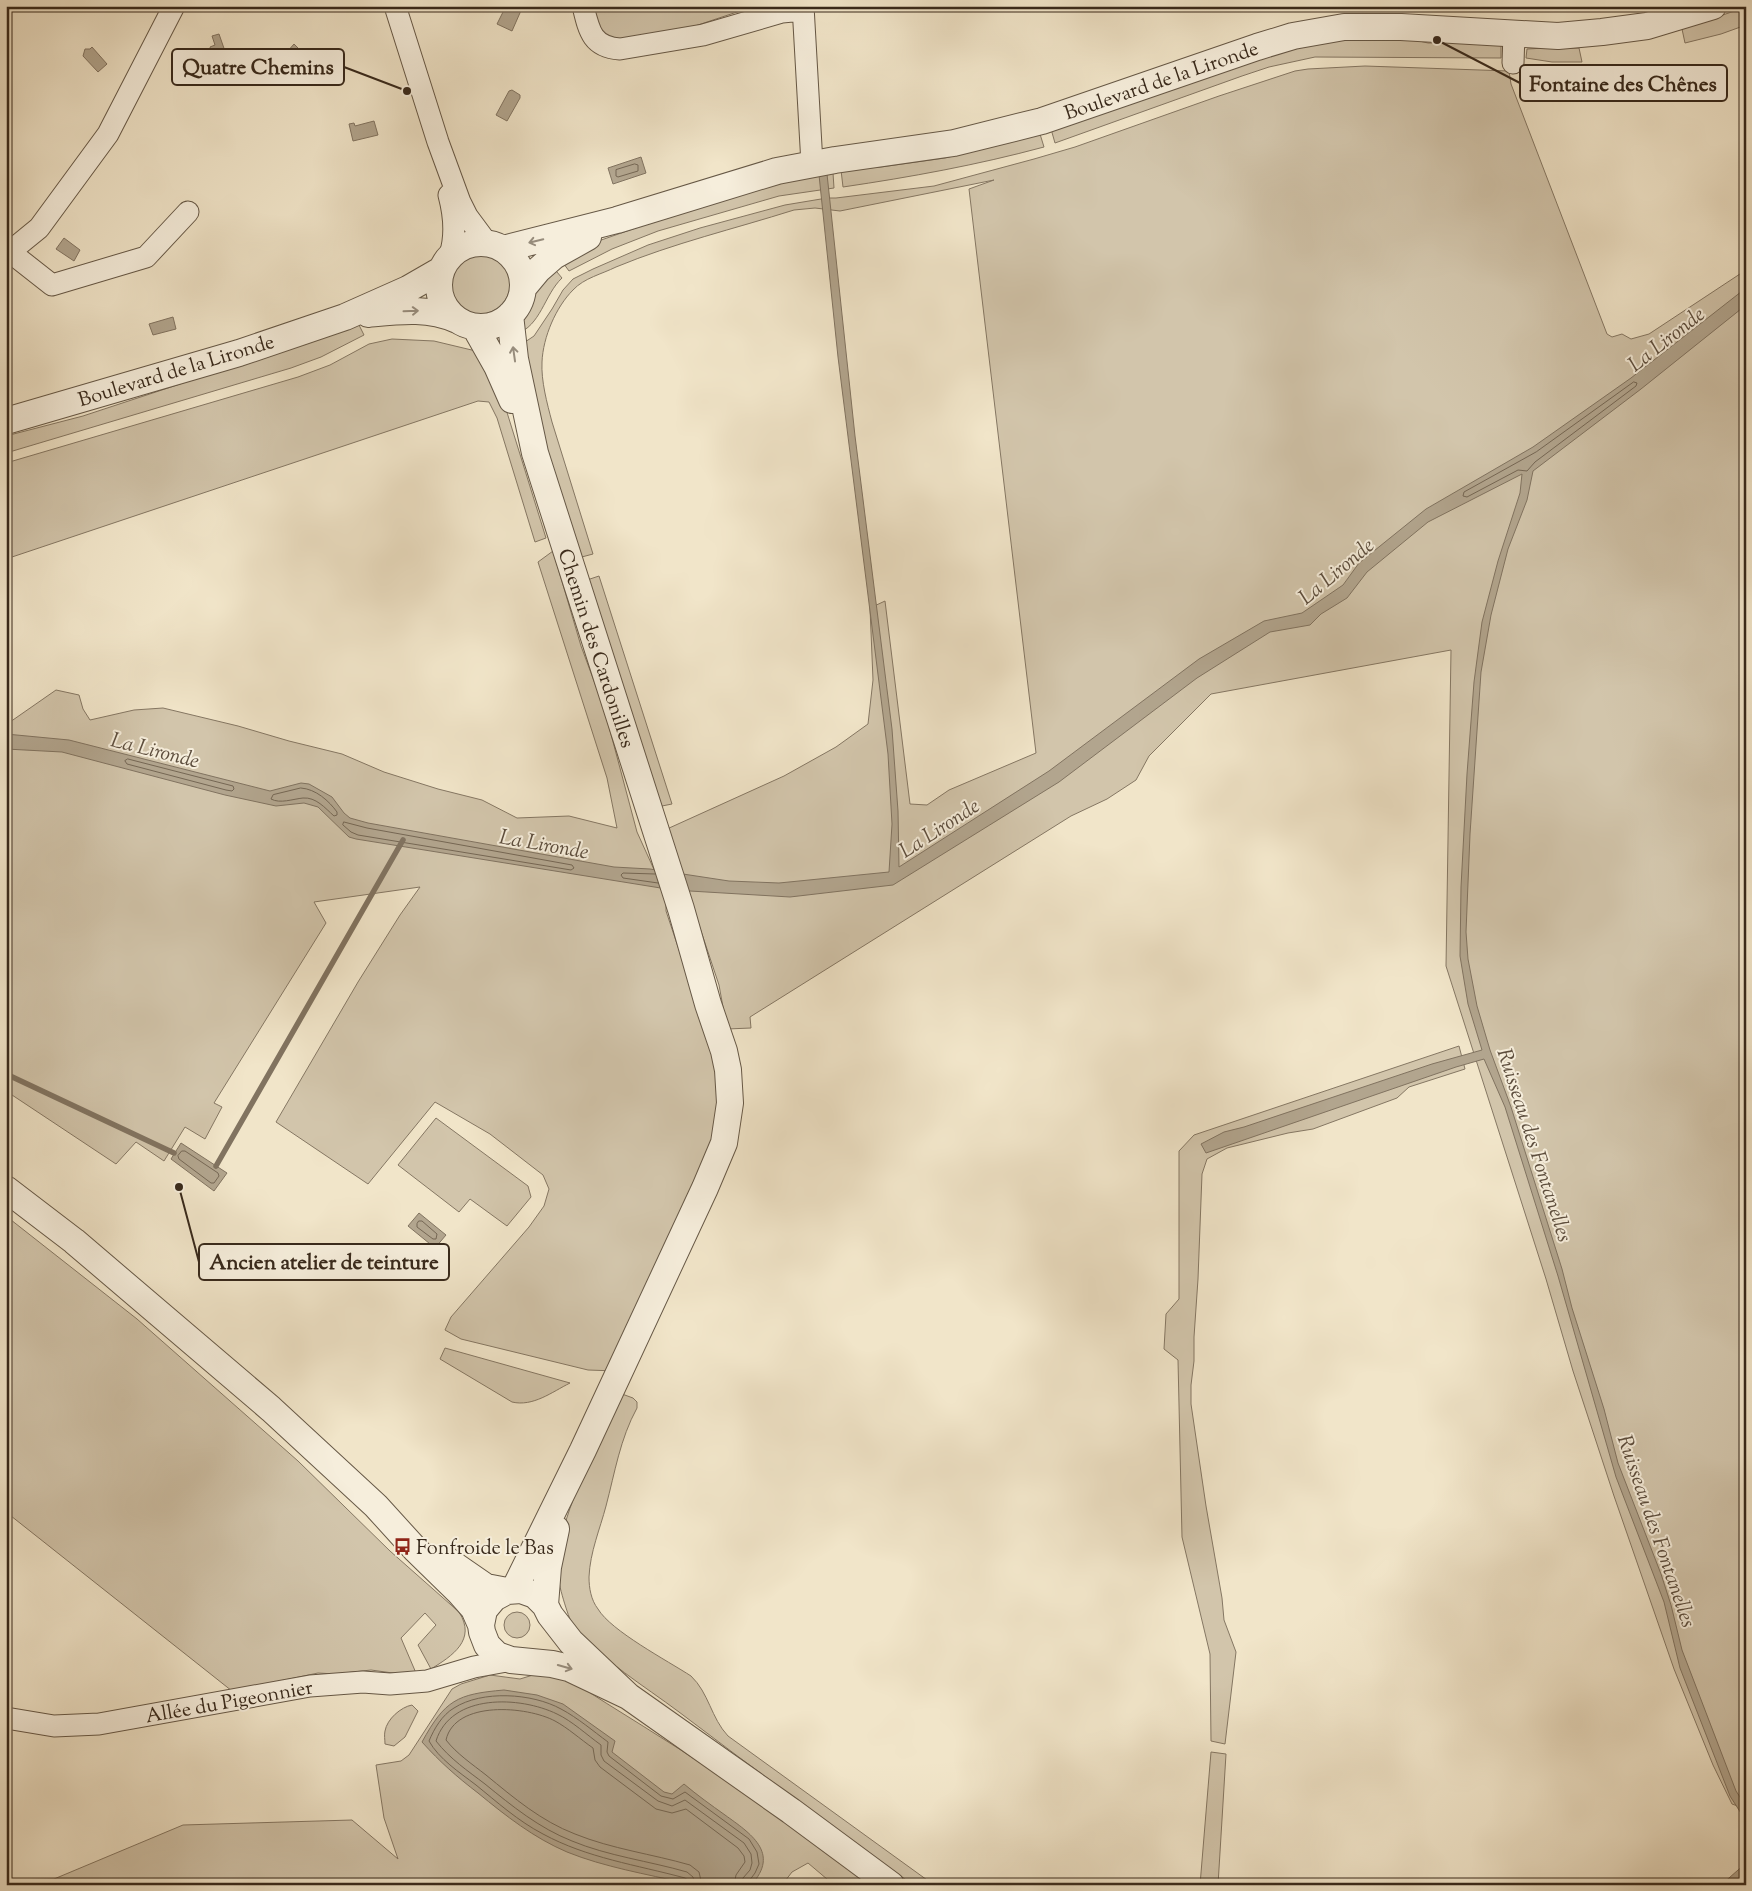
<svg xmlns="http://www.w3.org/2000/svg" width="1752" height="1891" font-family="'Sorts Mill Goudy',serif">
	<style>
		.green { fill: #d2c5ab; stroke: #857763 }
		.water { fill: #b2a58e; stroke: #817360 }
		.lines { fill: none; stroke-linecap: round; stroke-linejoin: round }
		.shore { stroke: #756754; stroke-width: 1 }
		.stream { stroke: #817360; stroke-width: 5.5 }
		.minor-casing { stroke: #665846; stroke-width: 23 }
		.tertiary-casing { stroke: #665846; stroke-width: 28 }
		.minor { stroke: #f6eedc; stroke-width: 21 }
		.tertiary { stroke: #f6eedc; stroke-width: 26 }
		.oneway { stroke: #978c7c }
		.labels { text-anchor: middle; stroke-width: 4; stroke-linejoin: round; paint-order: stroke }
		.street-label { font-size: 20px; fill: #38291b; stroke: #f6eedc }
		.poi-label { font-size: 20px; fill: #38291b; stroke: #f6eedc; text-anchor: start }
		.water-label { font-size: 21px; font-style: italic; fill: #5d4e3e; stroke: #f6eedc }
		.leader { fill: none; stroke: #38291b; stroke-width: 2 }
		.callout-dot { fill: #38291b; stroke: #f6eedc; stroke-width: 2 }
		.callout { fill: #f6eedc; stroke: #38291b; stroke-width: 2 }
		.callout-label { font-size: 21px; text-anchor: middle; font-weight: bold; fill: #38291b }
	</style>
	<rect width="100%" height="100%" fill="#f1e5c9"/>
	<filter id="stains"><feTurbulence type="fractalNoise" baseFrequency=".004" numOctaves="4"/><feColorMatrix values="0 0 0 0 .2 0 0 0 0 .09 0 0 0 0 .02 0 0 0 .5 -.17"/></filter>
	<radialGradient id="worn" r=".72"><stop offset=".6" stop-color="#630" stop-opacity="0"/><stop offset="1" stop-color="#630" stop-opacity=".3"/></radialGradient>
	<path class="green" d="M594,6h161l-81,27 -59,8 -16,-12z
		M1746,7v18l-25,9 -36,9 -3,-14z
		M1340,37l66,1 22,5h13l1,-3 59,1v17l-186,-1 -46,10 -27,9 -187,67 -4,-14 182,-64z
		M1546,48h33l3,14h-30l-26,-4 1,-9z
		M1365,66l144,5 2,13 96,250 5,3 10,-3 9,5 18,-5 97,-64v1539l-14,-5 -19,-39 -39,-96 -60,-173 -41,-125 -27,-92 -100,-313 5,-316 -240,44 -62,62 -13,24 -29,19 -36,17 -321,201 1,11 -24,1 -8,-44 -52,-156 117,-53 52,-29 32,-23 5,-44 -3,-72 15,-7 25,203 17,1 22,-15 87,-37 -67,-564 25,-9 -154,31 -25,-3 -21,2c-60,19 -120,33 -178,57 -14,7 -32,11 -43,23 -17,17 -30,47 -31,72 -1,19 5,41 10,60l41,132 -15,4 -26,-87 -30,-127 12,-8 18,-27 11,-19 10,-11 20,-10 55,-24 52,-17 85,-23 42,-7h9l98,-12 100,-27 41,-12 144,-51 76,-25 13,-2z
		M1040,134l4,13c-67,18 -133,30 -201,40l-2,-17 40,-3 64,-9z
		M833,173l1,15 -55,8 -121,35 -46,18 -43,22 -8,-11 26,-15 77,-27 117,-37z
		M450 284a30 30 0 1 1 60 0a30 30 0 1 1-60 0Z
		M552,266l10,12c-18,17 -21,48 -46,56 5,-27 20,-47 36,-68z
		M359,325l5,10 -43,22 -30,11 -285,85v-17l77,-20z
		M392,339l42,2 46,11 25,54 41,132 -11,4 -38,-124 -8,-16 -11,-1 -472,158v-96l292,-86 32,-12 39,-21z
		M553,551l28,95 23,62 33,124 29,64v15l44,132 16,68 -110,260 -28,-1 -127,-31 -16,-9 6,-13 78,-90 15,-21 5,-17 -6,-14 -53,-41 -55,-32 -67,82 -92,-62 82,-140 42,-67 20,-28 -106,15 12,21 -112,180 8,4 -17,32 -20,-12 -21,34 -28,-19 -20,22 -110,-73v-371l4,2 46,-32 23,5 4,14 7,11 44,-10 29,-2 75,18 51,15 53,13 42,18 54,17 44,11 35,18 52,-2 48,12 -10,-50 -69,-216z
		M599,576l73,228 -15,3 -70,-227z
		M1459,1046l6,23 -56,18 -12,11 -84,31 -25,4 -61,15 -20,11 -5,15 -4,105 -4,58v24l-3,24v19l15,102 16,92 2,22 12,32 -11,92 -14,-3 -1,-87 -28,-117 -4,-177 -14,-11 2,-35 13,-15v-148l15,-16z
		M436,1118l92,68 3,11 -24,29 -37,-27 -11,13 -61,-47z
		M6,1216l131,103 161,142 92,90 69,61c18,28 -7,44 -28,57l-13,-24 18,-20 -11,-12 -24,25 15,35 -16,1 -29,-4 -36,4 -17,-1 -86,18 -226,-179z
		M445,1348l125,35c-18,9 -37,24 -58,19l-72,-43z
		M622,1394l11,4 4,4v6c-17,31 -22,64 -31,98 -6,23 -16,46 -17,71 0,11 2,23 9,32 13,22 70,52 93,67 18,17 20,42 37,60l206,149h-21c-78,-58 -157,-114 -234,-173 -36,-27 -75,-50 -105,-85 -5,-6 -15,-41 -16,-50 -5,-54 41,-134 64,-183z
		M504 1625a13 13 0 1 1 26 0a13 13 0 1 1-26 0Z
		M553,1674l17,6c49,32 99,61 147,94 52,36 102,74 154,111h-37l-26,-22 -16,9 -10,13h-776v-5l48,-1 129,-54 169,-5 46,39 -14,-41 -8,-53 25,-4 8,-6 43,-66 9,-5 29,-9 30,4 13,-4z
		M412,1705l6,6 -13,26 -11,9 -9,-2c0,-4 -1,-9 0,-13 2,-12 16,-24 27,-26z
		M1211,1752l15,2 -8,131h-18z"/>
	<path class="water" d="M506,6h17l-11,25 -15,-7z
		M219,34l8,23 -13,4 -4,-14 5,-2 -3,-9z
		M294,44l10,10 -15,17 -10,-10z
		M92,47l15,17 -9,8 -15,-16 2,-7h5z
		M512,90l8,5v3l-13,23 -11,-6 13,-24z
		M374,121l4,14 -25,6 -4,-17 5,-1 1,3z
		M641,157l5,16 -33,11 -5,-16z
		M827,174l28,262 37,293 6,82 1,56 150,-96 150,-112 65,-38 38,-8 41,-28 16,-22 67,-54 107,-62 98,-69 115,-90v17l-105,84 -108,82 -6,29 -19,49 -17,66 -10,57 -11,162 -4,98 2,27 9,47 13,44 21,57 51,162 10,39 32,101 14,54 43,111 10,31 11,45 54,141 10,15v15l-16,-25 -50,-128 -16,-66 -48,-125 -58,-201 -53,-169 -21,-48 -28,8 -250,86 -5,-9 23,-12 20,-5 188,-63 50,-14 -14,-46 -8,-48 1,-69 6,-113 7,-92 8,-60 16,-61 22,-68 2,-19 -94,48 -61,50 -20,26 -26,16 -11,11 -40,7 -73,46 -138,104 -166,103 -103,12 -117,-7 -317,-51 -7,-2 -31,-30 -14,-4 -28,3 -51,-11 -163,-43 -56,-3v-15l63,6 201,51 31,-8 8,1 23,13 12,16 6,5 18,5 246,44 36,2 79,12 50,2 110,-11 3,-48 -4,-70 -50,-397 -19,-182z
		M64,238l16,12 -6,11 -18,-12z
		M173,317l3,12 -23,6 -4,-11z
		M181,1143l46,30 -13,18 -43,-32z
		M419,1213l27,22 -11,13 -27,-22z
		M504,1690l33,5 26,9 52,37 -3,11 52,40 8,2 12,-10c13,11 27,21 41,31 25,18 56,38 26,70h-55l-11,-2c-39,-9 -81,-16 -118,-31 -33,-14 -61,-36 -89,-59 -21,-16 -38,-31 -56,-51 23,-42 35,-48 82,-52z
		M1746,1863v21l-25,1z"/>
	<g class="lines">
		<path class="shore" d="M635,164l3,1v6l-20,6 -2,-1v-6z
			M1634,382l3,1 -1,3 -101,76 -8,9 -9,-1 -51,27 -4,-1 1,-4 72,-40z
			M128,759l105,27 1,3 -2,2 -6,-1 -99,-26 -2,-3z
			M301,788c15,1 28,13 36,24v3l-3,1c-9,-8 -18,-19 -31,-18 -10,1 -23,6 -32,1l2,-4z
			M344,822l23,6 205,37 2,3 -3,2 -213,-35 -7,-3 -8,-7z
			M655,874l-32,-1 -2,2 2,3 35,5
			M182,1151h3l33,22 1,3 -5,7h-3l-32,-24 -1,-3z
			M419,1221h3l15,13 -1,5h-3l-16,-12v-3z
			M688,1885v-5l-3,-2c-48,-13 -98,-20 -142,-44 -25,-13 -46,-32 -67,-49 -17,-13 -37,-26 -47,-44 5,-12 13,-26 25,-33 28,-18 78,-15 107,1 17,9 32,22 47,33l-1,10 2,4 52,40 12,3 12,-7 64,47 8,13 2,12 -4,9 -6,8 -1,4
			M695,1885l-2,-8 -6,-5c-38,-11 -79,-16 -115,-31 -33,-13 -60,-35 -87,-57 -17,-13 -35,-25 -49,-43 15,-48 84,-45 121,-27 15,7 30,21 44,31v10l3,6 54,40 14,5 13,-6 59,43 7,11 1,9 -2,7 -7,8 -1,7
			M702,1885l-3,-13 -9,-7c-38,-11 -78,-16 -115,-31 -34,-13 -61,-36 -89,-59 -14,-11 -29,-21 -40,-35 9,-40 81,-34 109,-19 13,7 25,18 38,27l2,12 5,7 56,42 16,4 14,-4 52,39 6,8 1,6 -9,13 -2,10"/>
		<path class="stream" d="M6,1074l168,79
			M216,1166l187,-326"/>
		<defs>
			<path id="minor" d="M395,6l43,136 22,60 7,14 20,27
				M583,6c6,25 9,41 37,43l83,-14 79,-23 21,-2
				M803,6l9,158
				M1513,63l1,-30
				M449,195c5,19 7,41 1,60
				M10,252l42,33 94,-28 42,-45
				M6,255l33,-27 69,-94 66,-128
				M6,1718l48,8 45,-2 211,-38 53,-4 27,2 37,-3 47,-14 37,-7"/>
			<path id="tertiary" d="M439 285a42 42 0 1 1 84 0a42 42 0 1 1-84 0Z
				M503,249l114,-29 160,-49 58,-11 119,-17 88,-22 215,-74 36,-11 51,-9h57l157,9 44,-4 45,-6 66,-20
				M523,288l15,-18 16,-14 34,-19
				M368,314c31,-3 60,-7 89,6
				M510,315l5,44 20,94 146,456 27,95 16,47 4,19 2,33 -6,40 -19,45 -122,262 -69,140
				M475,327l22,39 15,34
				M6,421l233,-68 106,-36 63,-28 33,-19
				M6,1189l68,52 197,168 105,97 40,44 43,42 15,17 7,16
				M444,1558l42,29 21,4
				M545,1605l3,-38 8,-38
				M628,1696l-57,-54 -21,-27 -5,-10 -10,-10 -14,-5 -14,1 -13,7 -10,12 -3,15 1,7 5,13 10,10 14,5 41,4 17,4 59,28 163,115 100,74"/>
		</defs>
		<use href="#minor" class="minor-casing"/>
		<use href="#tertiary" class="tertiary-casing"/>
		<use href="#minor" class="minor"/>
		<use href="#tertiary" class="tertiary"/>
	</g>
	<defs><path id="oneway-shaft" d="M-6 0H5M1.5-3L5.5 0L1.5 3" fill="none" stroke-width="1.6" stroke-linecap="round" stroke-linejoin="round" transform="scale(1.25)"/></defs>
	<g class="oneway">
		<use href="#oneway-shaft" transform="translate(536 241) rotate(166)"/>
		<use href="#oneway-shaft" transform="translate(411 311) rotate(-2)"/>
		<use href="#oneway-shaft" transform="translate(514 354) rotate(-98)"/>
		<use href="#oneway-shaft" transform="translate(565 1667) rotate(16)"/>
	</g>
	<defs>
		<symbol id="bus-bare" viewBox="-9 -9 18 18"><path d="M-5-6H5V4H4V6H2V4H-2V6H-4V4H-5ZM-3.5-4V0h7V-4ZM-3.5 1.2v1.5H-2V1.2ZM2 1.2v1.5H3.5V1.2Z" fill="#8f2418" stroke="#f6eedc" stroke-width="2.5" paint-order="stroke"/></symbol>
	</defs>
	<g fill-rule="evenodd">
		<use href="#bus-bare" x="390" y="1534" width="25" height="25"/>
	</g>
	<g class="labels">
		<g class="street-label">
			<text transform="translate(1161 80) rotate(-19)" y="7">Boulevard de la Lironde</text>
			<text transform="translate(176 370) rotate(-17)" y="7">Boulevard de la Lironde</text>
			<text transform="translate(597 648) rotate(72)" y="7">Chemin des Cardonilles</text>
			<text transform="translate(229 1701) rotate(-10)" y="7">Allée du Pigeonnier</text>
		</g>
		<g class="poi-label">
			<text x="416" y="1554">Fonfroide le Bas</text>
		</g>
		<g class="water-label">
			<text transform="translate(1666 339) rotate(-38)" y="7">La Lironde</text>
			<text transform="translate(1336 571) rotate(-40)" y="7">La Lironde</text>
			<text transform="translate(155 750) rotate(14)" y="7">La Lironde</text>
			<text transform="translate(939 828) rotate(-33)" y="7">La Lironde</text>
			<text transform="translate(544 844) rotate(10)" y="7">La Lironde</text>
			<text transform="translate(1535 1145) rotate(72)" y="7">Ruisseau des Fontanelles</text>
			<text transform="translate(1657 1531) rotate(71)" y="7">Ruisseau des Fontanelles</text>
		</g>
	</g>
	<path class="leader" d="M407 91L344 67M1437 40L1520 83M179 1187L199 1262"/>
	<g class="callout-dot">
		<circle cx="407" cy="91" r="5"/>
		<circle cx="1437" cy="40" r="5"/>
		<circle cx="179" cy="1187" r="5"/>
	</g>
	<g class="callout">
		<rect x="172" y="49" width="172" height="36" rx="5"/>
		<rect x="1520" y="65" width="207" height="36" rx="5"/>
		<rect x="199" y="1244" width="250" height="36" rx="5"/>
	</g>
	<g class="callout-label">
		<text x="258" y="74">Quatre Chemins</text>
		<text x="1623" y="91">Fontaine des Chênes</text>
		<text x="324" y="1269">Ancien atelier de teinture</text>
	</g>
	<rect width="1752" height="1891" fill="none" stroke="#f1e5c9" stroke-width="25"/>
	<rect x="8" y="8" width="1737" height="1876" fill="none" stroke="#38291b" stroke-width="2.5"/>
	<rect x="12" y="12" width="1727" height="1866" fill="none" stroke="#38291b"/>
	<rect width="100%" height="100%" filter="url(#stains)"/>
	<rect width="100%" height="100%" fill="url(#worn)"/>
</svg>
